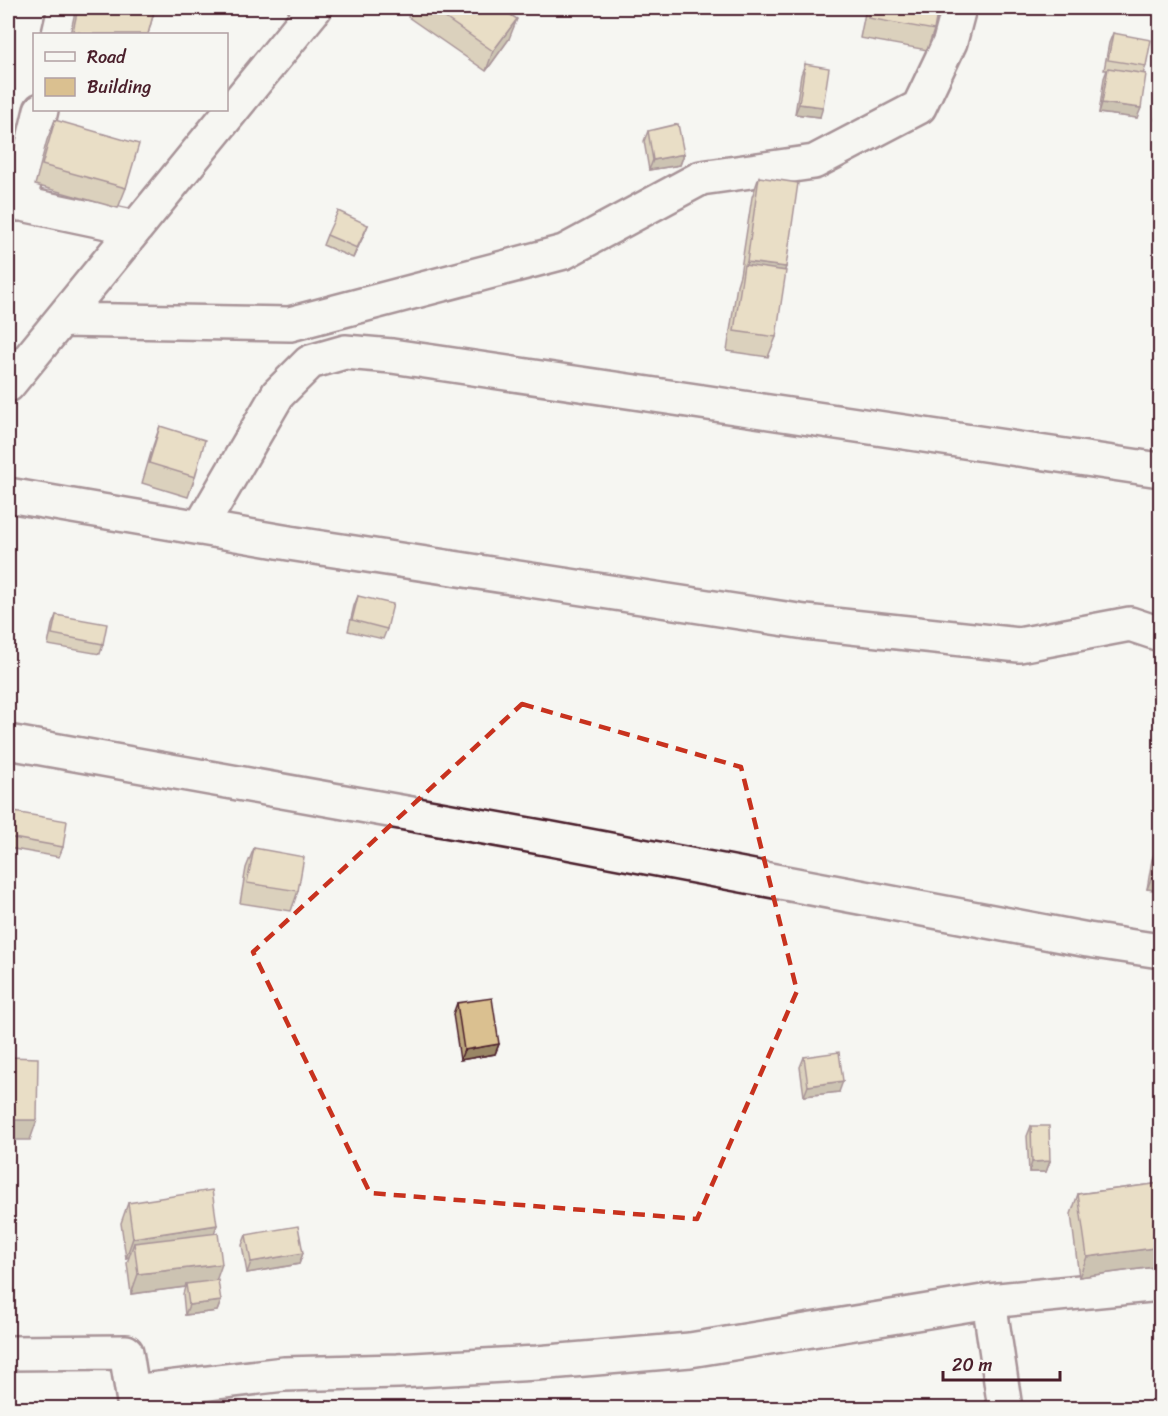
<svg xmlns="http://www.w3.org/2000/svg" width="1168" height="1416" font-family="Sriracha,sans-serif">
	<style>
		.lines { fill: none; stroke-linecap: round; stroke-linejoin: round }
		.street-casing { stroke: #4a1f2b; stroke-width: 38 }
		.street { stroke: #f6f6f2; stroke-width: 33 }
		.wall { fill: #bba57c; stroke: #4a1f2b; stroke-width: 1.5 }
		.shaded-wall { fill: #998665; stroke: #4a1f2b; stroke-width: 1.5 }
		.building { fill: #dac090; stroke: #4a1f2b; stroke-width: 1.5 }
		.marked { fill: none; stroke: #c8321e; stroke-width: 4.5; stroke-dasharray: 12 8; stroke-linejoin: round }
	</style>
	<rect width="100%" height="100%" fill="#f6f6f2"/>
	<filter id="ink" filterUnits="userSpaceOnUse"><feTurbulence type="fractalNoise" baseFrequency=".0167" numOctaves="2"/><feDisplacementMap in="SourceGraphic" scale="12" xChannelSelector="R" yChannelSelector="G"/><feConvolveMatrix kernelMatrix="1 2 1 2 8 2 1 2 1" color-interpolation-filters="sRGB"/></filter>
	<g filter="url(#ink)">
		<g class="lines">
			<defs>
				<path id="street" d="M59,34l6,-26
					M8,201l128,27
					M19,204l22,-94
					M61,320l229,4 274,-72 137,-74 113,-16 105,-55 31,-65 9,-34
					M8,385l307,-377
					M8,495l281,48 516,79 214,23 111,-21 30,10
					M200,528l78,-134 32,-32 35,-10 47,4 768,114
					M8,742l538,96 542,102 72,11
					M989,1301l16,107
					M8,1353l118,-1 9,56
					M133,1392l151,-18 114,-3 139,-8 153,-13 299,-49 171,-17"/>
			</defs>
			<use href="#street" class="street-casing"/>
			<use href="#street" class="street"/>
		</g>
		<path class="wall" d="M76,8h79l-7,26h-78z
			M412,8h88l9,31 -23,32 -78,-54z
			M505,8h11l-4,5z
			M866,8h72l-4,22 -7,20 -67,-12z
			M1113,33l33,33 -3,8 -6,44 -38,-5 5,-35 3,-8h-3l5,-27z
			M805,64l15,53 -25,-3 6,-39z
			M1161,94v27l-5,-1z
			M55,120l71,68 -8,20 -83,-23 12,-45z
			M648,131l36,23 -4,11 -31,5 -5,-29z
			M759,177l27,90 -2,4 -8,66 -8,20 -41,-6 10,-66 3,-10 12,-78z
			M368,225l-15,33 -30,-13 4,-10z
			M160,426l35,51 -7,20 -46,-14 11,-37z
			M358,596l29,33 -4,10 -35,-8 6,-25z
			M56,615l47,29 -3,10 -52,-9 4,-20z
			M8,812l55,35 -4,10 -51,-9z
			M1159,840l2,51 -14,-2 5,-29z
			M254,848l44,43 -7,20 -51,-8 6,-35z
			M457,1003l42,41 -4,10 -35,6 -7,-46z
			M804,1057l35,35 -35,4 -4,-29z
			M1031,1126l19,35 -4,11h-17l-2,-36z
			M1161,1183v83l-82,11 -8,-63 7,-20z
			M128,1203l86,30 2,47 5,21 -4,10 -32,4 -2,-21 2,-7 -54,7 -4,-31 2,-6 -3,1 -5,-35z
			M246,1235l57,18 -4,11 -52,9 -5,-28z"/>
		<path class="shaded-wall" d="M517,19l-8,20 -23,32 7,-20z
			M1102,103l39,5 -4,10 -38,-5z
			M799,104l24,3 -3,10 -25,-3z
			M684,154l-4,11 -31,5 4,-10z
			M368,225l-4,10 -11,23 4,-10z
			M747,262l39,5 -7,20 -36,-15z
			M1155,869l6,1v21l-14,-2z
			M499,1044l-4,10 -35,6 4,-10z
			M843,1081l-4,11 -35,4 4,-10z
			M8,1120h29l-7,20h-22z
			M1050,1161l-4,11h-17l3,-10z
			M217,1225l-7,20 -76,-2 -5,14 -3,1 7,-20z
			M1161,1247v19l-82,11 8,-20z
			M303,1253l-4,11 -52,9 4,-11z
			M222,1264l-7,20h-29l-1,3 -54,7 7,-20z
			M221,1301l-4,10 -32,4 4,-10z"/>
		<path class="building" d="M78,8h77l-7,26h-61l-14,-3z
			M431,8h69l17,11 -24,32z
			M870,8h68l-4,22 -66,-12z
			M1113,33l38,7 -5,26 -38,-6z
			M805,64l24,4 -6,39 -24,-3z
			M1108,68l38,6 -5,34 -39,-5z
			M55,120l84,24 -13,44 -84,-23z
			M678,124l6,30 -31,6 -5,-29z
			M759,177l39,6 -12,84 -39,-5z
			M338,211l30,14 -11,23 -30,-13z
			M744,265l42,6 -10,66 -42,-6z
			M160,426l45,14 -10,37 -46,-14z
			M358,596l35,8 -6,25 -35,-9z
			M56,615l51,9 -4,20 -51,-10z
			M8,811l59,10 -4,26 -55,-10z
			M1159,840h2v30l-6,-1z
			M254,848l50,9 -6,34 -51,-8z
			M492,998l7,46 -35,6 -7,-47z
			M839,1052l4,29 -35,5 -4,-29z
			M8,1057l30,1 -1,62h-29z
			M1031,1126h18l1,35 -18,1z
			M1161,1183v64l-74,10 -9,-63z
			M212,1190l5,35 -84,13 -5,-35z
			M298,1226l5,27 -52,9 -5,-27z
			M218,1233l4,31 -84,10 -4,-31z
			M218,1280l3,21 -32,4 -3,-21z
			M1161,1402v6h-35v-1z"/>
	</g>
	<path d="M0 0H1168V1416H0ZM522,704l219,63 56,224 -100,228 -327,-26 -117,-241z" fill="#f6f6f2" fill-opacity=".55" fill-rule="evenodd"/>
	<path class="marked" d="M522,704l219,63 56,224 -100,228 -327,-26 -117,-241z"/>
	<rect width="1168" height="1416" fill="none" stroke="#f6f6f2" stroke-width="30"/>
	<rect x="15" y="15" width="1138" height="1386" fill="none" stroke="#4a1f2b" stroke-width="2" filter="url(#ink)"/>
	<rect x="33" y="33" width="195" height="78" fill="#f6f6f2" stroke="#b1a0a2" stroke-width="1.5"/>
	<rect x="45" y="52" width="30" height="9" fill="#f6f6f2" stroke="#b1a0a2" stroke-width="1.5"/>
	<text x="87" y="63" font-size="18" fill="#4a1f2b">Road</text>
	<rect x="45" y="78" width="30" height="18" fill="#dac090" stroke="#b1a0a2" stroke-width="1.5"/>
	<text x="87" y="93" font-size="18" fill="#4a1f2b">Building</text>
	<path d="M943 1371v9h117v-9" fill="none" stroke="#4a1f2b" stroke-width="3"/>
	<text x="952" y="1371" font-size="18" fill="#4a1f2b" stroke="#f6f6f2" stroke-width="4.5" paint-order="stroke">20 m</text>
</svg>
